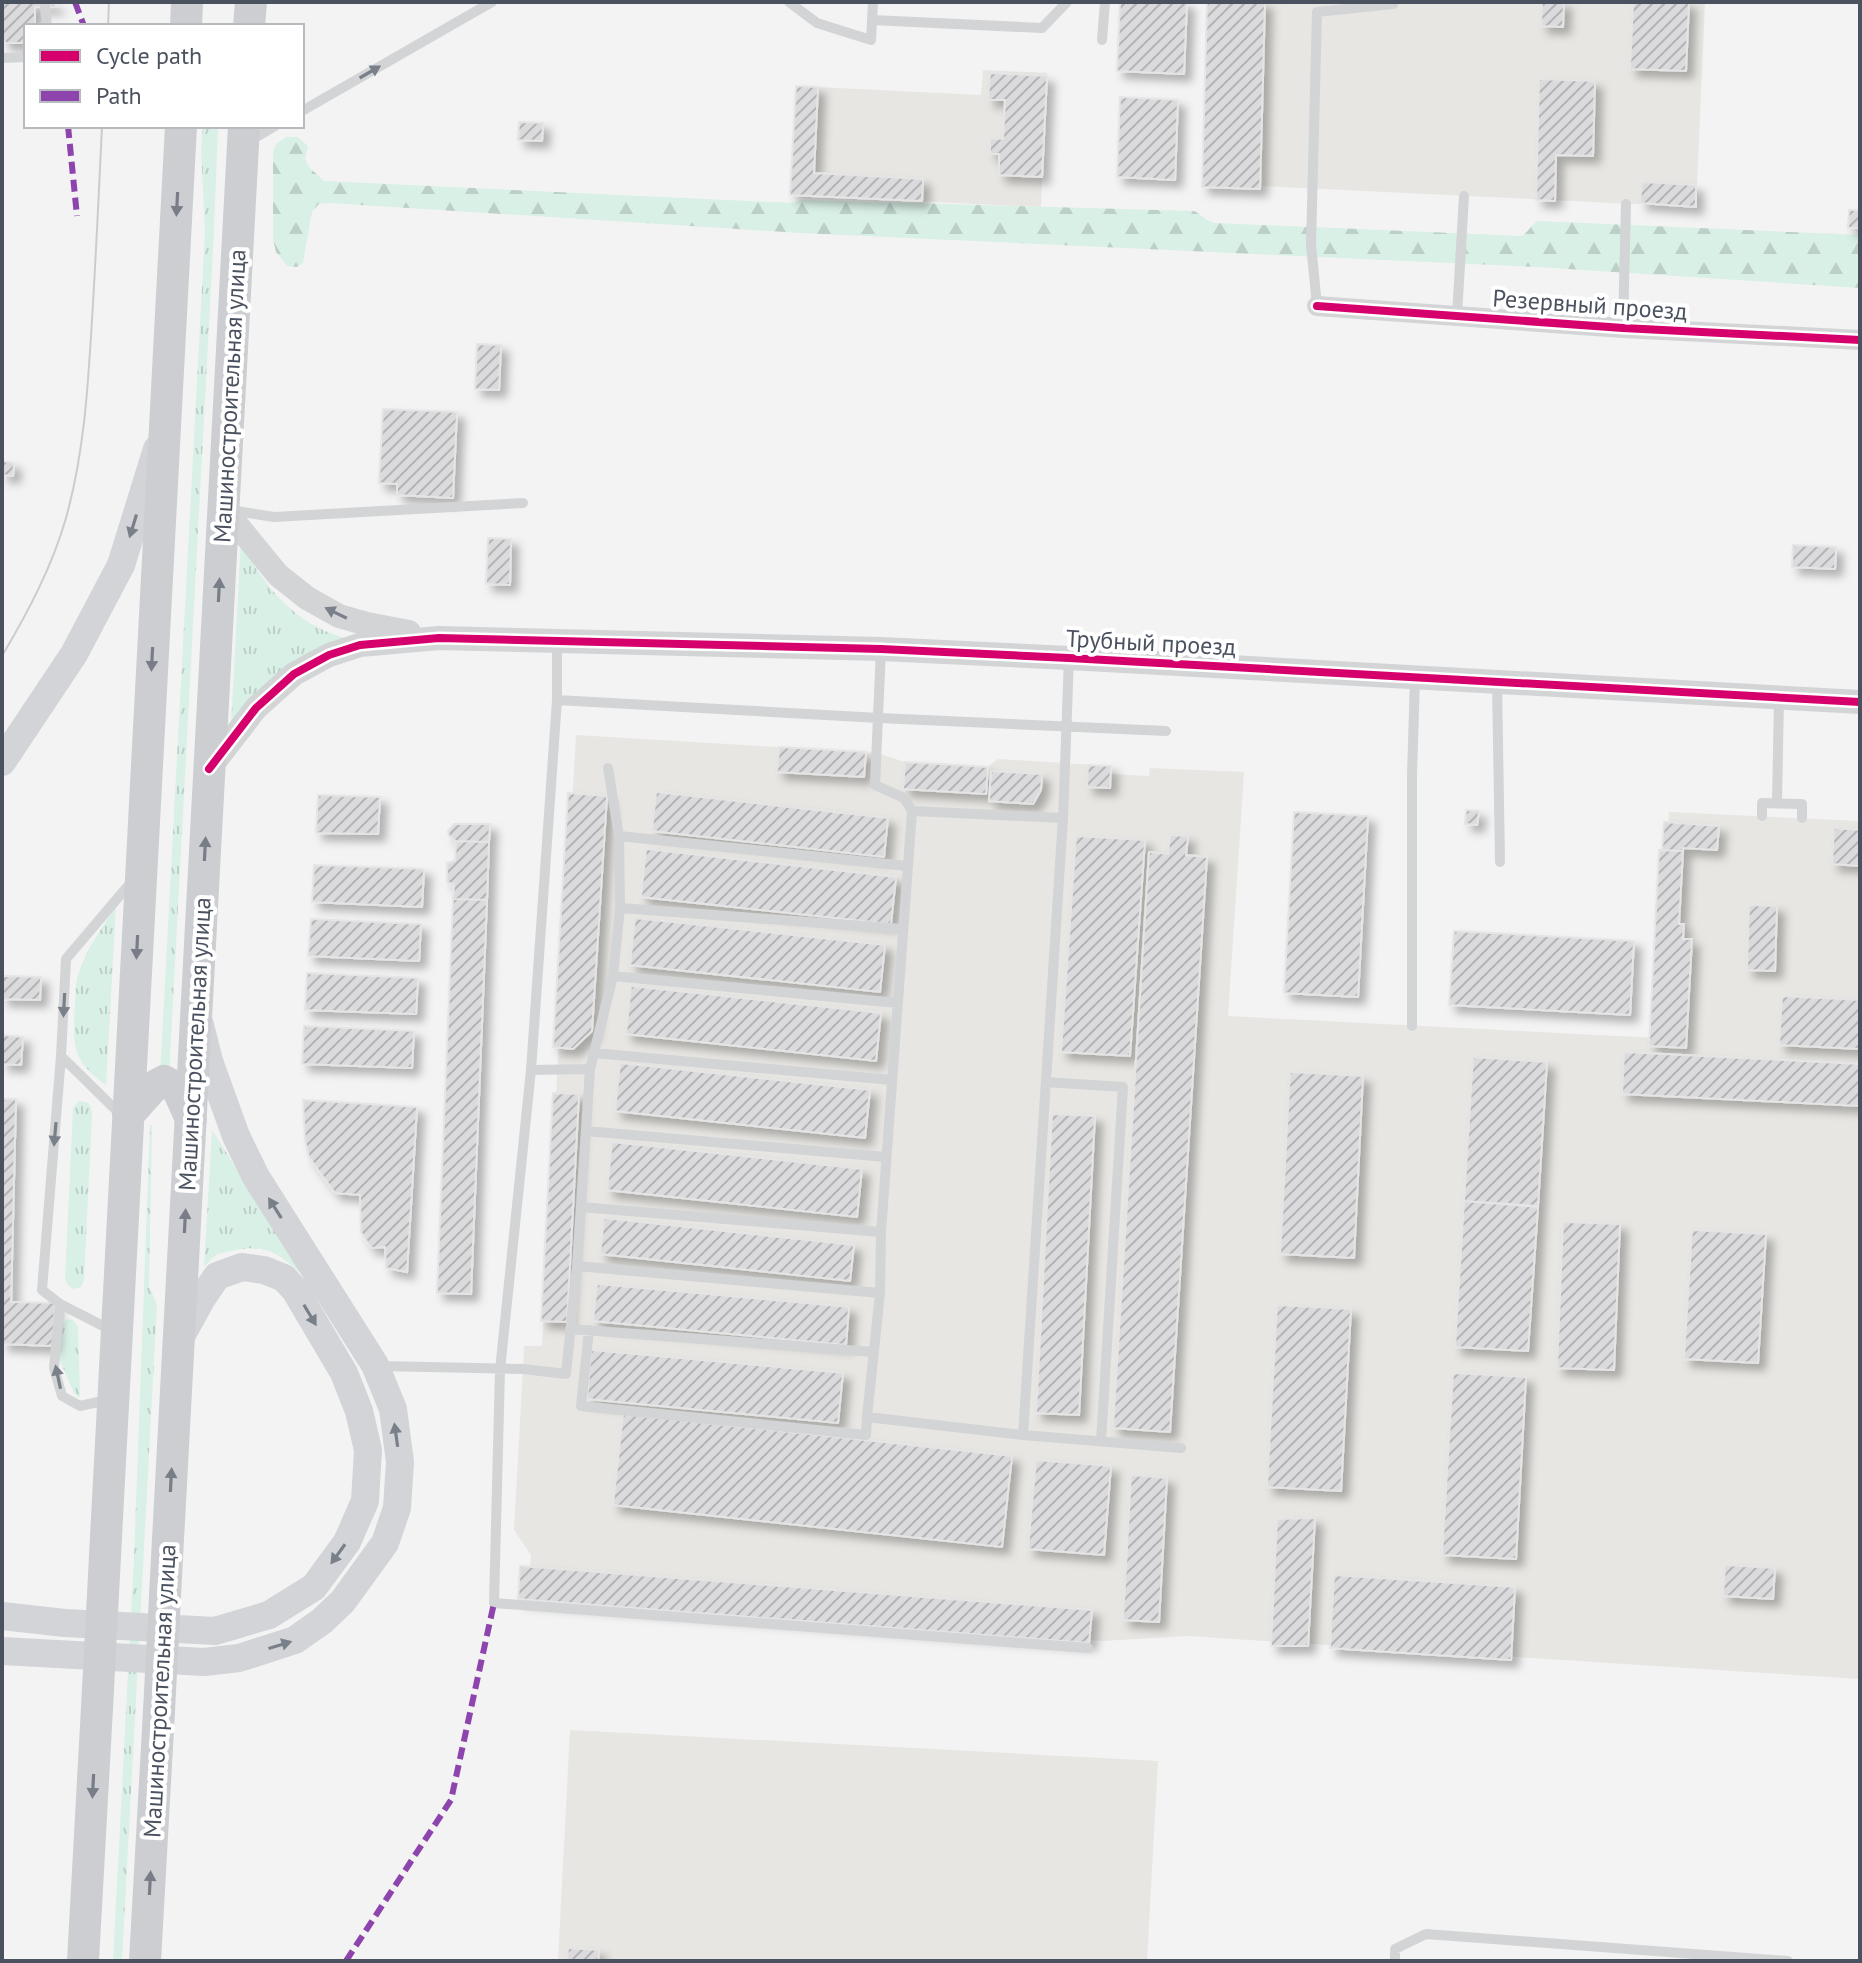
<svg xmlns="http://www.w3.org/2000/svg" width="1862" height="1963" font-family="'PT Sans',sans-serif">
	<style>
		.commercial { fill: #e7e6e2 }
		.grass { fill: url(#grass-tufts) }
		.forest { fill: url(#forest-firs) }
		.building { fill: url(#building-hatch); stroke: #e5e5e6; stroke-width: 2; filter: url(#shadow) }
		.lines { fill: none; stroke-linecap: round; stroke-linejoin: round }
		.service { stroke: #d2d4d6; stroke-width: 10 }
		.minor { stroke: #d2d4d6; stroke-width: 20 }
		.tertiary { stroke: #d2d4d6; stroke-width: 24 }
		.secondary { stroke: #d2d4d7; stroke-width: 28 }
		.primary { stroke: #cdced2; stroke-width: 32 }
		.tram { stroke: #cbccce; stroke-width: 2 }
		.primary-bridge { stroke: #cdced2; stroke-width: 32 }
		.quiet { stroke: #8e44ad; stroke-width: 6; stroke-dasharray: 12 6; stroke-linecap: butt }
		.cycleway-casing { stroke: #fff; stroke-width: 13 }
		.cycleway { stroke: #d6006c; stroke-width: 8 }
		.oneway { fill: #7a8089 }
		.oneway2 { fill: #787d87 }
		.labels { text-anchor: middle; stroke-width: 8; stroke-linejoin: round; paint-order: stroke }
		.street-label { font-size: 24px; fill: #4b525f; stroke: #fff }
	</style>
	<defs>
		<pattern id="grass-tufts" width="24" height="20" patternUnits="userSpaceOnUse" patternTransform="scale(2)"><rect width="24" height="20" fill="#d9f0e6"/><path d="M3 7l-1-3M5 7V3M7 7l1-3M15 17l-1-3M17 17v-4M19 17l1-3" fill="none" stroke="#bcd0c8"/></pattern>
		<pattern id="forest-firs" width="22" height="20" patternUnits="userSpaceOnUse" patternTransform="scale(2)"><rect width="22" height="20" fill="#d9f0e6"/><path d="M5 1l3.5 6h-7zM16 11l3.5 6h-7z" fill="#bcd0c8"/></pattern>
		<pattern id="building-hatch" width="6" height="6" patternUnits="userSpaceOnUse" patternTransform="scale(2)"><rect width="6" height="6" fill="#dbdbdd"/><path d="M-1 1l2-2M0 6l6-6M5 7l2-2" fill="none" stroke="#b4b4b6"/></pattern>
		<filter id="shadow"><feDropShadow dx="7" dy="7" stdDeviation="4" flood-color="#0004"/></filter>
	</defs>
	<rect width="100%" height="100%" fill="#f3f3f3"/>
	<path class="commercial" d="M1207,2h498l-9,205 -436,-21v3l-57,-2z
		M983,70l64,3 -6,134 -251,-12 6,-109 185,9z
		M576,735l301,18 28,9 83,5 10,-8 113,7v8l38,2 1,-8 94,4 -16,244 428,22 13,-226 191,9v858l-672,-43 -86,5 -574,-45 3,-41 -17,-25 9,-161 1,-23h18z
		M570,1730l588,31 -11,200h-589z"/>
	<path class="grass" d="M203,126h15l-4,105 -45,845h-9l45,-845 -4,-83z
		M241,540c21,46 54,84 104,98l-114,87z
		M116,906l-10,179c-36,-25 -33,-41 -31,-82 1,-10 0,-21 4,-31 8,-24 24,-45 37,-66z
		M79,1101l8,1 4,5 1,8 -8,165 -3,7 -8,2 -6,-5 -2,-5 8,-171z
		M150,1125h2l-3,162 8,17 -35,657h-9l21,-404z
		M212,1130l89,140 -2,2c-20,-19 -34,-28 -63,-22 -5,1 -13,2 -18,4 -5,3 -10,9 -14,13z
		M67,1319l6,1 5,7 2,70h-2l-4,-4 -14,-32 1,-36z"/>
	<path class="forest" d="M286,137h12l10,9 -3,12 3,8 16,15 469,22 8,-3 393,11c8,4 12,10 21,12l307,13c7,-5 9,-11 16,-15l322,14v53l-323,-21 -737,-34 -470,-30 -11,1 -7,7 -9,52 -6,4 -10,-1 -11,-14 -3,-13v-87l3,-8z"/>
	<path class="building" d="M2,2h50l5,5h-22v19h-9v17h-20l-4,-4z
		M1120,2h67l-3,72 -67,-3z
		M1207,2h58l-5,187 -58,-2z
		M1542,2h22l-1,25 -22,-1z
		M1633,2h56l-3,69 -56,-2z
		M990,73l57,3 -5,101 -43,-2v-21h-9v-16l13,1 2,-39h-17z
		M1539,79l56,2 -2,75 -37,-1 -1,46 -19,-1z
		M796,86l22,1 -4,86 109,6 -1,22 -132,-6z
		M1120,97l58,3 -3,80 -58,-3z
		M519,122l24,1 -1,18 -24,-1z
		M1642,182l54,3v22l-56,-4z
		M1849,210h11v18h-12z
		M477,344l24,1 -2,45 -24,-1z
		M383,409l74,3 -4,86 -56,-3v-11l-18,-1z
		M2,461l12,2 -1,13 -11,-1z
		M488,538l23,1 -1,46 -24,-1z
		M1793,545l43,2 -1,22 -43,-2z
		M779,747l87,5 -2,25 -87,-5z
		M905,762l83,5 -2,27 -83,-5z
		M1088,765l23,1 -1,22 -23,-1z
		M991,771l51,3 -1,16 -8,14 -44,-3z
		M656,792l232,26 -4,39 -232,-26z
		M568,793l39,3 -15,235 -19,18 -20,-2z
		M318,795l62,2 -2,37 -62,-1z
		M1466,810l13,1 -2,14 -12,-1z
		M1294,812l74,4 -10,181 -74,-4z
		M1664,822l55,4 -2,24 -34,-2v3l-21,-1z
		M454,824h36l-1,18 -33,-1 -7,-5 -1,-5z
		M1834,828l26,2v36l-28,-2z
		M1170,835l18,1 -2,19 21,2 -37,575 -57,-4 36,-576 19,2z
		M1076,836l69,4 -15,216 -69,-4z
		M456,841l33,1 -2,58 -34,-1 1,-14 -7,-3v-19l8,-2z
		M646,849l250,28 -5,47 -250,-27z
		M1659,850l24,1 -4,73h5l-1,15h9l-6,109 -37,-2z
		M314,865l110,4 -2,38 -110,-5z
		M453,899l34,1 -16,394 -34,-1z
		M1749,905l28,1 -2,65 -28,-1z
		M635,918l250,27 -5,47 -250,-27z
		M311,919l110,5 -2,37 -111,-5z
		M1454,931l180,10 -4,74 -181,-10z
		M307,973l111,5 -2,36 -111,-4z
		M2,976l39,1 -1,23 -38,-1z
		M631,986l250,27 -5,48 -250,-27z
		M1782,996l78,4v49l-81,-4z
		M304,1026l110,5 -2,37 -110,-4z
		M2,1035l21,2 -2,28 -19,-1z
		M1624,1052l236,12v42l-238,-12z
		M1473,1057l74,5 -9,144 -74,-5z
		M620,1063l250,27 -5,48 -250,-27z
		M1290,1072l73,4 -9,182 -74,-4z
		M553,1093l26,1 -12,228 -26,-1z
		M2,1099h14l-5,203 44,1 -2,43 -51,-2z
		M303,1100l114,7 -10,165 -21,-4 -1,-21 -14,1 -10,-16 -1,-37 -25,-2 -26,-36 -4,-17z
		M1052,1114l43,2 -16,299 -43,-2z
		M612,1142l250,27 -5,48 -250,-27z
		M1464,1201l74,6 -10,144 -73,-4z
		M604,1218l250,27 -4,36 -250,-27z
		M1563,1222l57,2 -6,146 -57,-2z
		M1692,1230l74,4 -8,129 -74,-4z
		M597,1284l252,23 -3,38 -253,-24z
		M1277,1305l74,4 -10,182 -74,-4z
		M591,1350l252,23 -5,50 -251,-24z
		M1453,1373l73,4 -10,182 -74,-4z
		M623,1414l389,42 -10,91 -389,-42z
		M1036,1460l75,6 -7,89 -76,-6z
		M1131,1475l36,3 -8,144 -36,-2z
		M1315,1518l-7,128h-37l6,-127z
		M1725,1565l50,3 -2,31 -50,-3z
		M520,1566l572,44 -3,33 -571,-44z
		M1334,1575l181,12 -4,73 -181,-12z
		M568,1948l31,2 -1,11h-31z"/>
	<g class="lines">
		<path class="service" d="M789,2l28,21 54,17 2,-38
			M45,7l2,19
			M872,20l170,8 25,-26
			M1102,40l3,-38
			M2,58l24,-1
			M302,111l190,-109
			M248,142l27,-16
			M1317,306l-6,-62 6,-232 76,-8v-2
			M1457,316l7,-120
			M1623,328l3,-124
			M230,510l44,7 249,-14
			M1497,682l3,180
			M557,700v-58
			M1777,803l2,-105
			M912,811l151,7
			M1762,816v-13l40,1v14
			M619,836l288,30
			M620,908l283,21
			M613,976l285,27
			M1412,1026v-251l3,-97
			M594,1053l298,27
			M61,1056l61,60
			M531,1070l59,-1
			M1046,1082l77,5 -22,354
			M586,1131l300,26
			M581,1207l300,25
			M577,1266l303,27
			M60,1304l-6,64 8,28 18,10 27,-6
			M570,1329l304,23
			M111,1330l-51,-26 -18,-14 19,-234 5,-97 67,-79
			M589,1330l-8,76 285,29 1,-18 156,18 158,13
			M379,1366l144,3 43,5 11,-108 13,-197 23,-93 7,-68 -1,-72 -11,-68
			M867,1417l13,-124 1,-61 31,-421 -8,-13 -29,-13 6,-136
			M1023,1435l40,-617 6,-160
			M1088,1648l-594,-45 6,-233 31,-300 26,-370 322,18 287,13
			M1395,1961v-12l31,-15 362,27"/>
		<path class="minor" d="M1317,306l306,22 237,12"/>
		<path class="tertiary" d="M224,509l54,66 29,23 32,18 28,8 42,8
			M209,769l47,-61 38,-34 35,-19 31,-10 79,-7 442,11 188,9 791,44"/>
		<path class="secondary" d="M2,762l72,-108 47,-89 36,-116
			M2,1616l63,7 150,8 54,-16 45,-28 33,-45 18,-41 3,-51 -9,-39 -15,-38 -49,-83 -11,-12 -20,-8 -22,-3 -25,9 -15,22 -23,42
			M2,1651l202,11 35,-4 56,-18 27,-19 21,-20 42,-58 12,-35 3,-46 -7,-53 -18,-44 -119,-188 -20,-41 -27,-75 -9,-36"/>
		<path class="primary" d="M186,26l1,-24
			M249,26l2,-24
			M128,1115l25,-28 11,-6 13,7 14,31
			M105,1556l76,-1430
			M167,1558l77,-1432
			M83,1961l14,-253
			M145,1961l14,-250"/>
		<path class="tram" d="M108,26l1,-24
			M2,656c26,-44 50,-89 64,-138 18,-64 22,-131 26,-198 4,-65 7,-129 10,-194"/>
		<path class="primary-bridge" d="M97,1708l8,-152
			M159,1711l8,-153"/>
		<path class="quiet" d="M75,2l9,24
			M68,126l9,90
			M346,1961l105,-161 43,-197"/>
		<defs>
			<path id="cycleway" d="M1317,306l306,22 237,12
				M209,769l47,-61 38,-34 35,-19 31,-10 79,-7 442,11 188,9 791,44"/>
		</defs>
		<use href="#cycleway" class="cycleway-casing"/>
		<use href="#cycleway" class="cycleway"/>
	</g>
	<defs><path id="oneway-solid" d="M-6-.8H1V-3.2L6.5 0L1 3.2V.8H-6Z" transform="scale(2)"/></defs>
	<g class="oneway">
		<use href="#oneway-solid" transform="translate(370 72) rotate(-30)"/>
		<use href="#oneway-solid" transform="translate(133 526) rotate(107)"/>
		<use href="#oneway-solid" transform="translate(336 613) rotate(-154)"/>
		<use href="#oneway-solid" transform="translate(64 1005) rotate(93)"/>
		<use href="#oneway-solid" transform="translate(55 1134) rotate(95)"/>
		<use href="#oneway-solid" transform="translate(275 1208) rotate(-122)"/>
		<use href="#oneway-solid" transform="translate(310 1315) rotate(59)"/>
		<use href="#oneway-solid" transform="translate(58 1377) rotate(-102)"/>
		<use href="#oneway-solid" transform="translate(396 1435) rotate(-98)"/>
		<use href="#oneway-solid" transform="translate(338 1554) rotate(126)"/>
		<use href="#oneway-solid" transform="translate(280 1645) rotate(-17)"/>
	</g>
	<g class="oneway2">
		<use href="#oneway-solid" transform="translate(177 204) rotate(93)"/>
		<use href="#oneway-solid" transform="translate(219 590) rotate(-87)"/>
		<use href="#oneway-solid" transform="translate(152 659) rotate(93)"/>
		<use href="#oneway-solid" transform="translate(205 849) rotate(-87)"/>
		<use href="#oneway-solid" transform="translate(137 947) rotate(93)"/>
		<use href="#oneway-solid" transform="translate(185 1221) rotate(-87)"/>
		<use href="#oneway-solid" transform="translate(171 1480) rotate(-87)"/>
		<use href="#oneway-solid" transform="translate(93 1786) rotate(93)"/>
		<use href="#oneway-solid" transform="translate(150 1883) rotate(-87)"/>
	</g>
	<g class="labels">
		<g class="street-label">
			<text transform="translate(1590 305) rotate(4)" y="8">Резервный проезд</text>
			<text transform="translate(230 396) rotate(-87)" y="8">Машиностроительная улица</text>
			<text transform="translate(1151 643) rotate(3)" y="8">Трубный проезд</text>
			<text transform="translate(195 1044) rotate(-87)" y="8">Машиностроительная улица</text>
			<text transform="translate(160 1691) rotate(-87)" y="8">Машиностроительная улица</text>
		</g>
	</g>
	<rect width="1862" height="1963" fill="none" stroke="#4b525f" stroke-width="8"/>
	<rect x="24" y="24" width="280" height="104" fill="#ffffff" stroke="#b7babf" stroke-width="2"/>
	<rect x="40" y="50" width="40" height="12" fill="#d6006c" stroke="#b7babf" stroke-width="2"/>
	<text x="96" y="64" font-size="24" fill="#4b525f">Cycle path</text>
	<rect x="40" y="90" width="40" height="12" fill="#8e44ad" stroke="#b7babf" stroke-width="2"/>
	<text x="96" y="104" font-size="24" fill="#4b525f">Path</text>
</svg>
